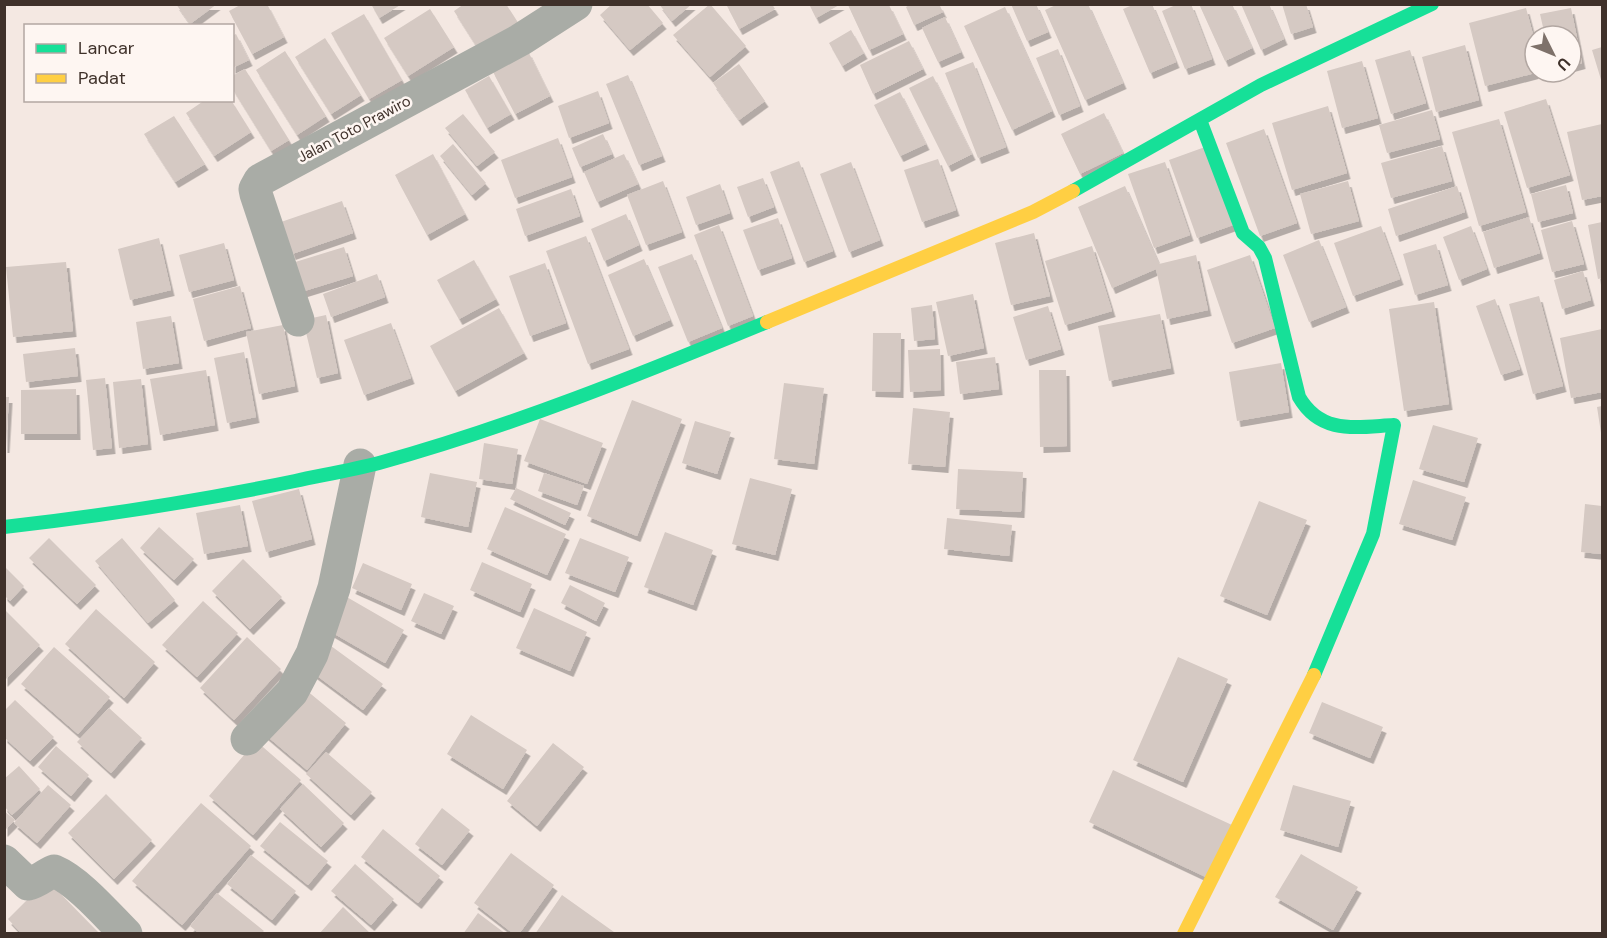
<svg xmlns="http://www.w3.org/2000/svg" width="1607" height="938" font-family="'DM Sans',sans-serif">
	<style>
		.building { fill: #d5c9c3; filter: url(#shadow) }
		.lines { fill: none; stroke-linecap: round; stroke-linejoin: round }
		.street { stroke: #a9aca6; stroke-width: 33 }
		.fast { stroke: #16e098; stroke-width: 14 }
		.slow { stroke: #ffcf43; stroke-width: 14 }
		.labels { text-anchor: middle; stroke-width: 5; stroke-linejoin: round; paint-order: stroke }
		.street-label { font-size: 15px; fill: #3f312a; stroke: #fef6f2 }
	</style>
	<defs>
		<filter id="shadow"><feDropShadow dx="3.5" dy="6" stdDeviation="0" flood-color="#0004"/></filter>
	</defs>
	<rect width="100%" height="100%" fill="#f4e8e2"/>
	<path class="building" d="M176,4h41l-27,20z
		M242,4h25l17,33 -32,17 -23,-43z
		M371,4h31l-23,14z
		M464,4h42l16,25 -40,26 -28,-44z
		M612,4h35l16,19 -33,27 -30,-35z
		M659,4h33l-20,17z
		M710,4l36,42 -36,31 -37,-42z
		M726,4h46l3,5 -36,20z
		M809,4h32l-25,14z
		M911,4h28l4,8 -29,13 -8,-18z
		M1011,4h25l12,28 -21,9z
		M1058,4h30l35,79 -38,17 -40,-90z
		M1135,4h17l24,58 -26,11 -27,-64z
		M1178,4h13l21,55 -27,10 -23,-58z
		M1199,4h33l20,44 -27,13z
		M1241,4h28l15,35 -23,11z
		M1282,4h24l7,23 -22,7z
		M848,5h41l14,29 -34,16z
		M1005,7l47,104 -40,19 -48,-104z
		M1526,8l9,34v31l-50,13 -16,-63z
		M1571,8l11,55 -11,3v-30h-26l-5,-22z
		M430,9l24,38 -46,29 -24,-38z
		M364,14l38,66 -33,19 -38,-66z
		M945,17l16,35 -23,10 -16,-34z
		M851,30l13,23 -22,13 -13,-23z
		M236,34l13,26 -17,8v-32z
		M325,38l36,57 -30,19 -36,-57z
		M909,41l14,28 -50,25 -13,-29z
		M1465,45l14,55 -43,12 -14,-55z
		M1602,47v36l-10,-33z
		M1058,49l22,57 -21,9 -23,-57z
		M1410,50l16,53 -35,11 -16,-54z
		M285,51l41,65 -29,19 -41,-65z
		M528,51l22,45 -35,18 -23,-44z
		M1362,61l16,57 -36,10 -15,-57z
		M973,62l33,85 -28,11 -33,-85z
		M739,64l26,37 -26,19 -26,-37z
		M245,69l44,71 -18,11 -39,-63v-12z
		M628,75l34,81 -23,9 -33,-81z
		M489,76l22,38 -24,14 -22,-38z
		M933,76l39,78 -24,12 -39,-78z
		M598,91l11,32 -40,15 -11,-32z
		M900,92l26,52 -26,12 -26,-51z
		M1546,99l24,76 -43,13 -23,-76z
		M205,100h26l20,32 -37,24 -28,-43z
		M1328,106l19,67 -55,17 -20,-67z
		M1432,110l8,29 -53,14 -8,-28z
		M1104,113l19,40 -43,21 -19,-40z
		M463,114l32,38 -18,14 -32,-38z
		M174,116l31,48 -30,18 -31,-48z
		M1499,119l27,93 -47,14 -27,-94z
		M1602,124v72l-20,4 -15,-68z
		M1264,129l33,94 -37,13 -34,-93z
		M603,134l9,20 -32,13 -8,-19z
		M558,138l14,39 -57,21 -14,-38z
		M453,144l33,39 -14,12 -32,-39z
		M1442,146l10,35 -61,17 -10,-35z
		M1205,147l28,78 -36,13 -28,-78z
		M433,154l32,60 -38,21 -32,-60z
		M624,154l14,30 -41,18 -13,-30z
		M938,159l18,51 -34,12 -18,-52z
		M799,161l34,90 -29,11 -34,-90z
		M851,162l29,78 -31,12 -29,-78z
		M1165,162l25,73 -36,13 -26,-74z
		M763,178l11,29 -26,10 -11,-30z
		M663,181l19,51 -36,13 -19,-50z
		M1348,181l11,40 -48,13 -11,-40z
		M720,184l10,29 -34,12 -10,-28z
		M1566,185l7,28 -35,9 -7,-28z
		M1125,186l34,78 37,-9 12,55 -41,9 -11,-50 -44,19 -34,-81z
		M1457,186l8,26 -69,24 -8,-27z
		M571,189l9,27 -55,20 -9,-27z
		M342,201l11,32 -61,21 -11,-32z
		M626,214l13,31 -35,16 -13,-32z
		M1529,217l11,36 -46,15 -11,-36z
		M778,218l14,40 -34,12 -15,-40z
		M1572,221l12,43 -32,8 -11,-42z
		M1602,222v56l-4,1 -10,-54z
		M719,225l34,91 -25,10 -34,-91z
		M1381,226l19,53 -47,17 -19,-53z
		M1471,226l16,43 -28,11 -16,-43z
		M1034,233l16,63 -39,9 -16,-62z
		M586,236l43,113 -41,15 -42,-113z
		M159,238l12,52 -41,10 -12,-51z
		M1319,240l27,67 -37,15 -26,-67z
		M224,243l10,37 -45,12 -10,-37z
		M1436,244l12,41 -33,10 -12,-41z
		M1092,246l20,65 -47,14 -20,-64z
		M344,247l9,29 -52,16 -9,-29z
		M692,254l30,74 -34,14 -30,-75z
		M1250,255l25,73 -43,15 -25,-73z
		M644,259l26,61 -37,16 -25,-61z
		M474,260l22,39 -37,20 -22,-39z
		M66,262l7,69 -60,6 -7,-70z
		M545,263l21,60 -36,13 -21,-60z
		M1583,271l8,29 -29,9 -8,-29z
		M377,274l8,23 -54,20 -8,-23z
		M240,286l11,42 -47,13 -11,-42z
		M973,294l11,54 -36,8 -12,-54z
		M1539,296l24,90 -30,8 -24,-90z
		M1495,299l25,70 -19,6 -25,-69z
		M1434,302l15,102 -45,7 -15,-102z
		M932,305l3,34 -21,2 -3,-33z
		M1048,306l13,43 -35,11 -13,-43z
		M499,308l25,45 -69,38 -25,-45z
		M1160,314l11,54 -62,13 -11,-55z
		M326,315l12,58 -21,5 -14,-58z
		M171,316l8,47 -36,6 -7,-47z
		M391,323l20,55 -47,17 -20,-55z
		M283,325l12,61 -36,8 -13,-62z
		M1602,329v63l-31,6 -11,-60z
		M873,333h28l-1,59 -28,-1z
		M75,348l3,28 -52,6 -3,-28z
		M940,349l1,41 -31,2 -2,-42z
		M244,352l12,65 -29,6 -13,-65z
		M995,357l4,32 -39,5 -4,-32z
		M1281,363l8,49 -52,9 -8,-49z
		M206,370l9,55 -55,10 -10,-56z
		M1039,370h27l1,76 -27,1z
		M105,378l7,70 -19,2 -7,-70z
		M141,379l7,65 -29,4 -6,-66z
		M784,383l40,5 -10,76 -40,-5z
		M76,389l1,45h-56v-44z
		M4,397h5l-3,50h-2z
		M632,400l50,19 -45,117 -50,-20z
		M1602,406v27h-1l-4,-26z
		M913,408l37,4 -5,55 -37,-3z
		M540,419l63,24 -16,41 -63,-23z
		M695,421l36,11 -14,42 -35,-11z
		M1433,425l45,13 -14,44 -45,-13z
		M484,443l34,6 -6,35 -33,-5z
		M958,469l65,3 -2,40 -65,-3z
		M430,473l47,9 -9,45 -47,-10z
		M544,473l40,13 -7,19 -39,-14z
		M750,478l42,11 -17,66 -43,-11z
		M1413,480l53,17 -14,43 -53,-16z
		M516,488l55,25 -6,12 -55,-26z
		M299,489l13,50 -46,13 -14,-51z
		M1259,501l48,19 -40,95 -47,-19z
		M1585,504l17,2v48l-21,-2z
		M240,505l8,41 -44,8 -8,-41z
		M505,507l61,27 -19,41 -60,-26z
		M947,518l65,7 -3,31 -65,-7z
		M159,527l35,32 -20,21 -34,-32z
		M665,532l48,18 -20,55 -49,-18z
		M49,538l47,47 -19,19 -48,-46z
		M122,538l53,62 -27,23 -53,-62z
		M580,538l49,19 -14,35 -50,-19z
		M243,559l39,38 -32,32 -38,-38z
		M482,562l50,22 -12,28 -50,-22z
		M363,563l49,21 -11,26 -49,-22z
		M4,566l20,20 -14,15 -6,-6z
		M570,585l35,18 -9,18 -35,-18z
		M424,593l30,13 -13,28 -30,-13z
		M345,596l59,34 -19,33 -59,-34z
		M203,601l35,32 -41,44 -35,-32z
		M534,608l53,24 -17,39 -54,-23z
		M4,609l36,36 -36,36z
		M96,609l59,53 -31,36 -59,-54z
		M247,637l34,32 -47,51 -34,-32z
		M327,643l56,41 -20,26 -55,-41z
		M54,647l56,50 -32,37 -57,-50z
		M1178,657l50,22 -45,103 -50,-22z
		M300,685l46,38 -39,47 -46,-39z
		M15,700l39,37 -24,24 -26,-24v-26z
		M1322,702l61,25 -13,31 -61,-25z
		M109,708l33,30 -31,35 -34,-31z
		M471,715l56,35 -24,39 -56,-35z
		M256,741l45,39 -48,55 -44,-39z
		M553,743l31,24 -47,59 -30,-25z
		M56,746l33,29 -18,21 -33,-29z
		M326,752l46,40 -21,23 -45,-41z
		M19,766l21,23 -28,26 -8,-9v-27z
		M1113,770l119,55 -24,53 -119,-56z
		M303,784l41,39 -23,24 -41,-38z
		M48,785l23,20 -34,38 -23,-20z
		M1293,785l58,16 -13,46 -58,-17z
		M106,794l46,46 -38,39 -46,-46z
		M201,803l50,43 -69,79 -50,-44z
		M442,808l28,22 -28,35 -27,-21z
		M4,811l11,9 -11,11z
		M280,822l48,39 -20,24 -48,-39z
		M383,829l57,47 -22,27 -57,-46z
		M511,853l43,32 -35,49h-5l-40,-31z
		M1301,854l57,33 -25,43 -58,-33z
		M251,855l45,36 -24,29 -45,-36z
		M355,864l39,35 -23,26 -40,-34z
		M47,880l53,54h-78l-14,-15z
		M217,893l47,38 -3,3h-61l-10,-8z
		M562,895l52,37 -1,2h-78z
		M343,907l28,27h-52z
		M478,913l28,21h-43z"/>
	<g class="lines">
		<path class="street" d="M298,320l-42,-126 -1,-5 5,-9 260,-140 56,-36
			M247,739l45,-47 20,-38 22,-66 26,-123
			M4,861l24,23c10,-2 16,-9 26,-13 24,10 53,44 72,63"/>
		<path class="fast" d="M1200,120l43,113 16,14 6,11 34,139c22,38 57,30 95,28l-21,109 -59,141
			M1073,191l188,-106 171,-81
			M4,527c98,-11 194,-26 291,-46 28,-6 57,-11 84,-18 131,-36 262,-89 388,-141"/>
		<path class="slow" d="M767,322l266,-110 40,-21
			M1184,934l130,-259"/>
	</g>
	<g class="labels">
		<g class="street-label">
			<text transform="translate(354 129) rotate(-28)" y="5">Jalan Toto Prawiro</text>
		</g>
	</g>
	<rect width="1607" height="938" fill="none" stroke="#3f312a" stroke-width="12"/>
	<rect x="24" y="24" width="210" height="78" fill="#fef6f2" stroke="#b2a7a2" stroke-width="1.5"/>
	<rect x="36" y="44" width="30" height="9" fill="#16e098" stroke="#b2a7a2" stroke-width="1.5"/>
	<text x="78" y="54" font-size="18" fill="#3f312a">Lancar</text>
	<rect x="36" y="74" width="30" height="9" fill="#ffcf43" stroke="#b2a7a2" stroke-width="1.5"/>
	<text x="78" y="84" font-size="18" fill="#3f312a">Padat</text>
	<g transform="translate(1553 54) rotate(133)"><circle r="28" fill="#fef6f2" stroke="#b2a7a2" stroke-width="1.5"/>
	<path d="M0-4.5L10 22L0 15L-10 22Z" fill="#7e716a"/>
	<text y="-9" font-size="16" font-weight="bold" text-anchor="middle" fill="#3f312a">U</text>
	</g>
</svg>
